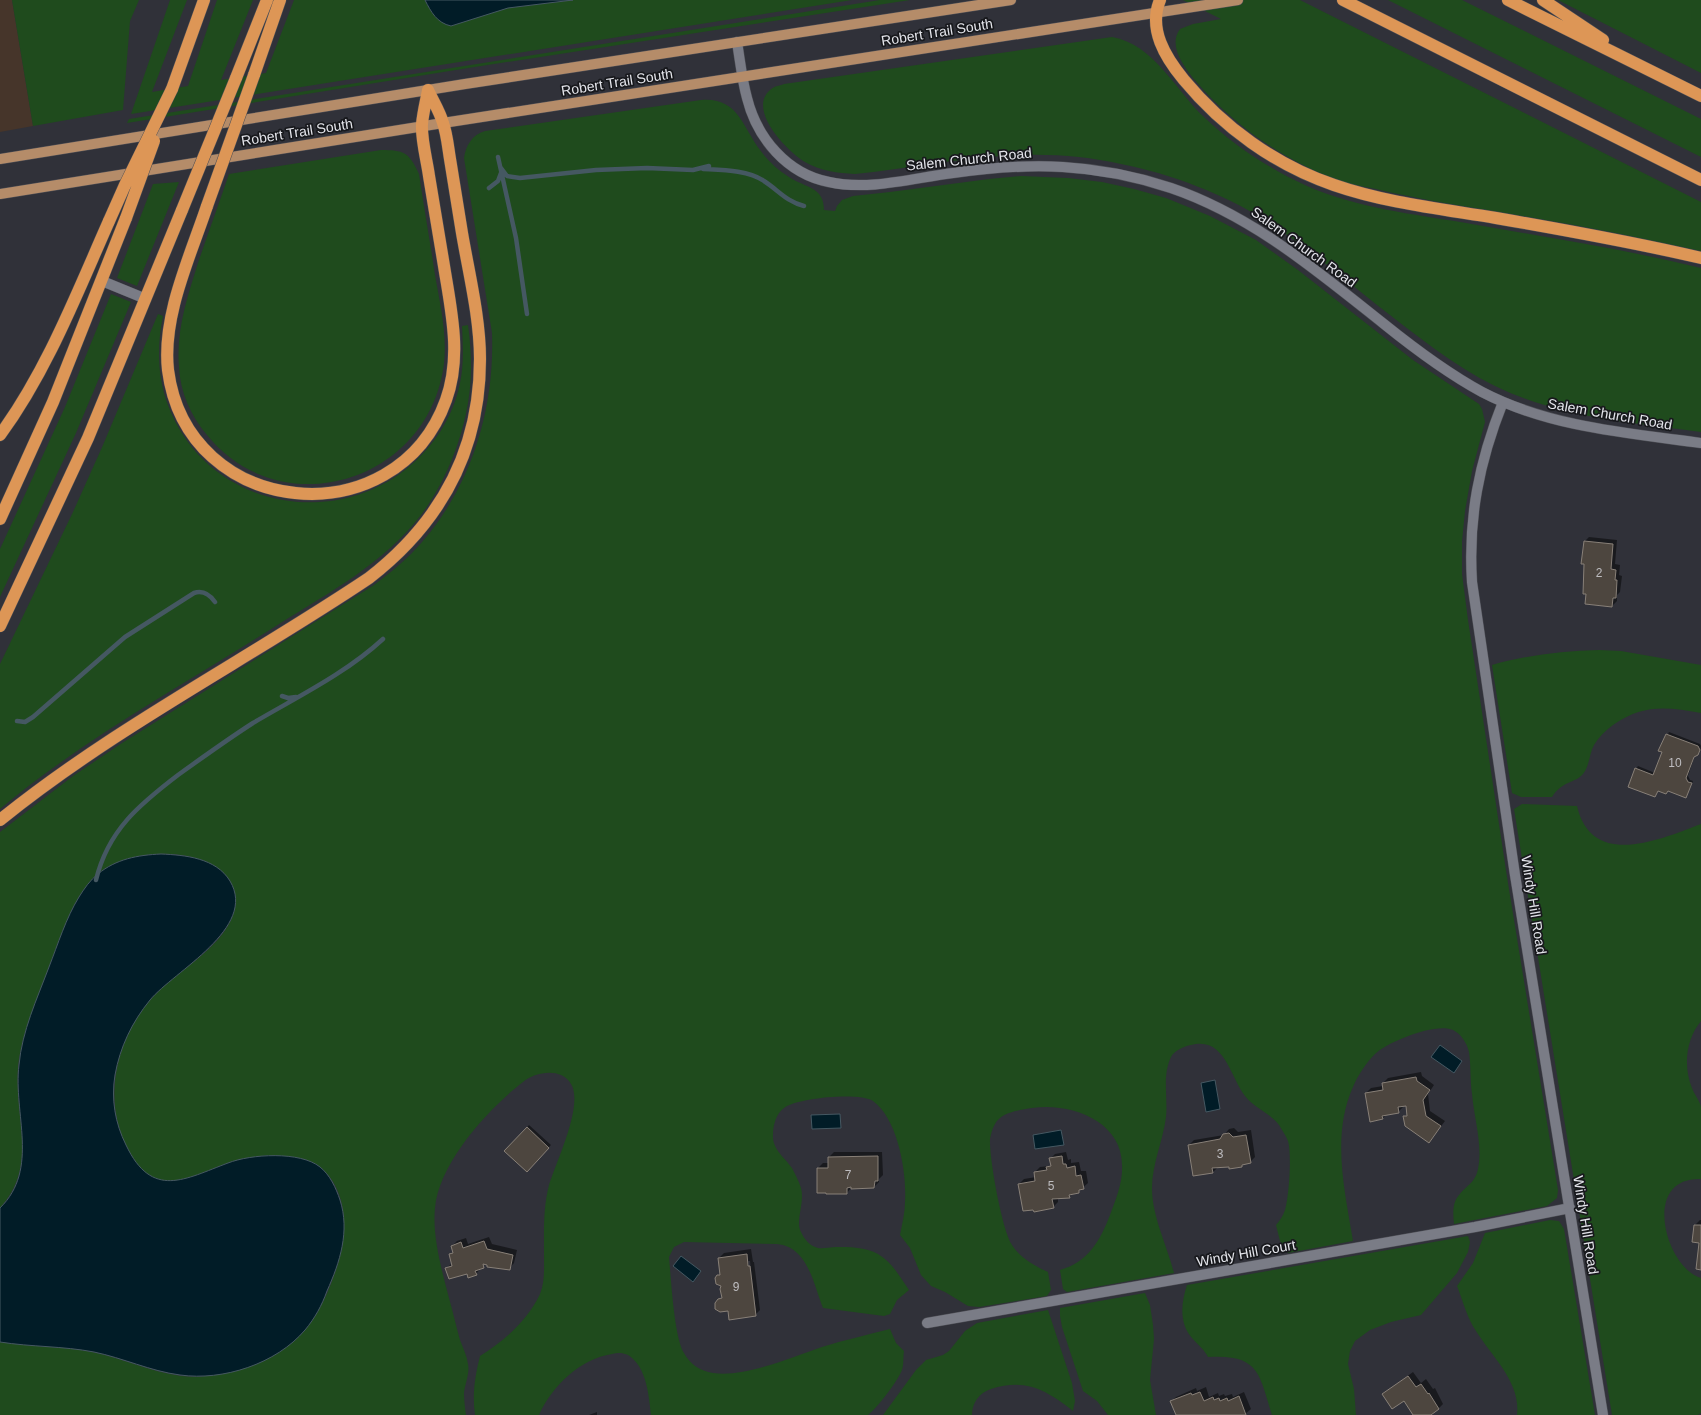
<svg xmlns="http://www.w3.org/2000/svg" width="1701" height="1415" font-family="Arial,sans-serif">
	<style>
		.commercial { fill: #46352a }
		.green { fill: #1f4b1d }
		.water { fill: #011c27; stroke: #455862 }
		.shadow { fill: #0007; fill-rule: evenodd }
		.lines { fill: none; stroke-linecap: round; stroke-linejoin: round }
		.stream { stroke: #455862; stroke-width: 4.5 }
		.building { fill: #4d463f; stroke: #888078 }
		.minor-casing { stroke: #4d4e55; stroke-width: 11 }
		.major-casing { stroke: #4d4e55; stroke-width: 11 }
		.highway-casing { stroke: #4d4e55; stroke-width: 13 }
		.minor { stroke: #7a7c86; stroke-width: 10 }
		.major { stroke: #b58c69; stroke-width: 10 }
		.highway { stroke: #dd9656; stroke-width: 12 }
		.highway-bridge-casing { stroke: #4d4e55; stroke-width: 13; stroke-linecap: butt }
		.highway-bridge { stroke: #dd9656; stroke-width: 12 }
		.labels { text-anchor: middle; stroke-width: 3.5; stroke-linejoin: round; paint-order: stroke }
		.number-label { font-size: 12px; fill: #bebdc0 }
		.street-label { font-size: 14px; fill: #e4e5eb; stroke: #18191d }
	</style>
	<rect width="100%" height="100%" fill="#303139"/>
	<path class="commercial" d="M0,0h12l21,126 -33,6z"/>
	<path class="green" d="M12,0h127l-9,21 -7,89 -90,16z
		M170,0h17l-35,92 36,-6 29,-86h36l-32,80 45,-7 28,-73h131l13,19 52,-6 18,-5 65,-8h279l-721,114z
		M880,0h30l-448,69 -335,54 2,-4z
		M1183,0h117l401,202v49c-61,-13 -123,-26 -185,-36 -46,-8 -94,-15 -140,-26 -16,-3 -32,-6 -47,-12 -53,-22 -99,-55 -136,-99 -10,-13 -25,-33 -13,-49l13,-5 28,-5z
		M1388,0h74l239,119v38z
		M1558,0h143v73z
		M1112,37c42,7 64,54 92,80 30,29 66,52 103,69 50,22 106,28 159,37 79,14 158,26 235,45v164c-69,-9 -143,-15 -206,-46 -43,-21 -80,-52 -118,-81 -36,-29 -72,-59 -110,-84 -44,-27 -95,-47 -146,-57 -39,-9 -79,-11 -119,-8 -49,3 -98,13 -147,18 -17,-1 -35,-3 -50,-12 -18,-11 -58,-52 -35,-72 4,-4 9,-4 14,-6z
		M701,100c37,-3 41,26 59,50 8,11 18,20 29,27 17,11 35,10 35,33l11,1 2,-5 5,-6 11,-4 37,-4 99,-13 32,-3 47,2 34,4 32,7 32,9 44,18 46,24 42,30 115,90 66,44 3,5 3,13 -13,49 -7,40 -3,30v33l6,46 39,257 51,313 -1,8 -10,8 -93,18c-1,-10 -2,-21 5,-29 8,-10 16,-12 19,-26 5,-24 -4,-51 -6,-75 -2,-14 -1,-29 -3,-42 -2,-9 -8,-18 -16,-22 -17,-8 -66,12 -78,24 -9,9 -17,21 -22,33 -22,49 -8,104 0,154l-65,12 -8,-12 -4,-16c4,-5 7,-9 9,-15 4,-13 7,-56 3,-69 -2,-5 -6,-11 -9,-16 -9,-12 -25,-17 -34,-29 -15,-19 -20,-60 -54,-51 -7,1 -17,6 -20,12 -9,19 -3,40 -5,60 -3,24 -14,47 -14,71 0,29 15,57 22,85l-107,19 -4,-3 -3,-19c28,-8 40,-29 50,-55 6,-16 13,-33 12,-50 0,-45 -53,-63 -90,-57 -12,2 -31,4 -37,16 -3,5 -4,10 -5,15 -1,19 12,91 22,106 8,13 23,21 36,27l3,18 -4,6 -68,11 -11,-1 -23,-14 -14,-6 -10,-11 -11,-27 -10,-13c2,-11 5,-22 5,-33 2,-29 -7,-83 -32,-101 -14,-9 -76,-3 -89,7 -8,6 -11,17 -11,27 -1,14 12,23 19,33 3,6 7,13 9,20 4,15 -6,33 0,44 3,7 9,14 17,16 5,1 12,-1 18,-1 13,0 30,0 42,7 14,8 22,23 31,36l-12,10 -7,14 -6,2 -61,-8c-10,-25 -15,-61 -46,-64l-93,-2 -10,5 -5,10c2,21 5,80 15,96 6,11 16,18 29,20 31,5 79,-16 109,-26 22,-7 45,-12 68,-18l6,14 8,8c-1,6 0,13 -2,19 -5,12 -24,37 -34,45h-217c-2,-18 -4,-42 -17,-55 -6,-7 -14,-8 -22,-6 -32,5 -60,32 -73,61h-64c-3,-21 0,-39 5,-59 24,-15 48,-36 60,-62 5,-12 4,-27 4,-40 0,-23 -1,-46 5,-69 7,-23 35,-80 22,-101 -10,-17 -36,-12 -48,-2 -35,27 -84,81 -88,126 -3,28 7,63 14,90 4,14 7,28 11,42 3,8 7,16 8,24 2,9 -3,20 -4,29 0,7 1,15 2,22h-466v-73c30,5 62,4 92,10 30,6 59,20 89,24 41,5 98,-15 125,-47 16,-20 26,-45 33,-69 9,-31 8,-71 -19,-93 -11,-8 -24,-9 -37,-10 -15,-1 -30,-1 -45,3 -29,7 -66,35 -95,12 -8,-6 -13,-17 -17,-26 -18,-38 -14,-81 5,-118 8,-16 19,-30 33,-42 23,-21 58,-40 69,-71 5,-16 2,-31 -10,-42 -29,-27 -92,-24 -123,-1 -8,6 -14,14 -20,23 -14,23 -23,52 -33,78 -11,31 -26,62 -29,95 -4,50 21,97 -18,140v-376l73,-56 49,-33 252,-158c13,-10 26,-20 37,-31 57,-58 84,-140 81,-221l-28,-175c2,-13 8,-23 21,-27z
		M381,150c23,0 28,2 38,24 5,34 11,67 16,101 6,34 15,71 6,105 -26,107 -164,142 -234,55 -16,-19 -27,-43 -28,-68 -3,-37 8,-69 19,-104 10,-30 21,-59 31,-89z
		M179,182l-42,104 -20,-8 36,-94z
		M111,294l20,8 -55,131 -76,164v-48l65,-142z
		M158,314l5,2c-6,29 -6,60 5,89 36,97 156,127 237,65 28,-22 48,-52 55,-87 4,-19 3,-38 2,-57l6,-1c2,14 3,28 3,43 0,50 -20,107 -50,147 -38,49 -91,77 -142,109 -94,60 -193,113 -279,185v-145l73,-152 30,-67z
		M1599,650l22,1 80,14v48c-34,-6 -58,-9 -88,12 -8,6 -14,12 -19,20 -5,9 -4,20 -11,29 -9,10 -20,6 -31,23h-31l-9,-4 -20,-128c35,-10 70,-14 107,-15z
		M1522,804l55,2c15,64 84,33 124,18v197c-15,18 -18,45 -9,67 2,6 8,13 9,19 0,24 0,48 0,72 -61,-2 -35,89 0,99v135l-3,2h-86l-98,-606z
		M1550,1220l9,1 5,8 31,186h-78c4,-33 -25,-58 -41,-84 -9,-13 -13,-30 -19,-45l16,-23 12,-30z
		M1468,1236l2,6 -2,10 -11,21 -36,42 -30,7 -21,8 -15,11 -5,10 -2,13 6,25 2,26h-84c-13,-42 -13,-61 -64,-58 -4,-8 -10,-12 -16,-19 -13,-15 -11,-35 -5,-53z
		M1145,1293l5,12 3,20 1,14 -4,41 6,35h-48l-11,-14 -14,-10 -21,-64 -2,-11v-8z
		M1048,1310l24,73 3,18 -2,10c-27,-21 -47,-33 -82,-22 -12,4 -19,14 -19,26h-89l33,-45 10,-10 17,-5 6,-4 16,-20 12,-8z"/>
	<path class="water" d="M425,0h148l-65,8 -57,18c-14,-3 -20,-14 -26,-26z
		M161,854c24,1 55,4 69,27 28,47 -56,90 -80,119 -18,22 -30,47 -35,75 -4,24 0,48 11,70 26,55 59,34 102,18 23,-9 72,-12 92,4 10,8 16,21 20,33 10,31 0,62 -13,91 -5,14 -12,27 -22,39 -29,34 -82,51 -125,45 -30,-4 -57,-17 -86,-23 -31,-6 -63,-5 -94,-10v-134c40,-39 13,-95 19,-143 3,-34 18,-66 30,-98 9,-23 17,-49 30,-70 5,-8 11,-17 19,-23 18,-15 40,-19 63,-20z
		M1440,1045l22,16 -8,12 -23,-16z
		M1215,1080l5,29 -14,3 -5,-29z
		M840,1114l1,14 -29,1 -1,-14z
		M1061,1130l3,15 -29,4 -2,-14z
		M681,1256l20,15 -8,11 -20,-16z"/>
	<path class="shadow" d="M1589,537l28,3 -2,24 5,1 -1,10 3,1 -2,16 -3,3v6l-5,5 -25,-13 -3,-51z
		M1669,732l31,12 1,2 -1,6 -5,3 -7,21 2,4 3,1 -7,16 -17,-7h-10l-4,6 -19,-27 2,-3 17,7 8,-21 -3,-1z
		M1421,1072l1,4 12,9 -6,9 2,17 15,10 -16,21 -24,-25 3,-4 -2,-8h-3v2l-5,5 -11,2 -5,5 -16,-26 5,-5 12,-2v-3l5,-5z
		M529,1125l22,20 -24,25 -21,-19z
		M1234,1128l4,4 13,-2 4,27 -5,5 -6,1 -2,3 -24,1 -5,5 -24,-27 5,-5 30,-5 5,-6z
		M834,1152h48l1,23 -4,4v3l-5,5 -23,1 -4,5 -29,-25 5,-5h6v-6z
		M1066,1152l2,8 3,-1v4l8,-1 2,9h5l2,12 -10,9 -5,1 -4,4 -11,1v4l-5,5 -34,-23 5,-5 12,-2 -1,-5 5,-5 10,-1 1,-2 -1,-5 5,-5z
		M1700,1220h1v49l-1,-27 -5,-17z
		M489,1237l3,7 25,6 -3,13 -5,6 -21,-7 -7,6 -5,6 -29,-6 5,-5 -2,-8 3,-4 -1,-5 5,-5 9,-3 2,6z
		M751,1249l2,13h1l6,48 -5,5 -39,-12 7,-7 -1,-10 -4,-10 3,-3 -2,-15 5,-5zM748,1261h2l6,51h-2z
		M1413,1372l8,11 5,-4 7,10 2,-1 8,16 -11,11h-17l-11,-15 -21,-6z
		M1206,1387l3,10 9,-4 1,3 5,-2 1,2 7,-2 1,3 11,-5 7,17 -7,6h-67l-6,-14 5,-4 20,-9 1,3z
		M597,1412v3h-8z"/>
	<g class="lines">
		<path class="stream" d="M498,157l18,81 11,76
			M501,168l6,8 13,2 76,-8 51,-2 46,2 16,-4
			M703,169c19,1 45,1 61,12 14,9 23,21 40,25
			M489,188l9,-7 3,-8
			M282,696l6,2 8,-1
			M17,721l8,1 8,-5 92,-80 69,-44c9,-3 16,2 21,9
			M96,880c12,-50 44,-76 82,-105 25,-18 50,-36 75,-52 44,-26 92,-49 130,-84"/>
	</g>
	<path class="building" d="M1584,541l29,3 -2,25 5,1 -1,10h2l-1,18h-3l-1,9 -27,-3 1,-10h-3l1,-30h-3z
		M1666,734l32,12 2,4 -2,5 -4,2 -8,21 2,4 4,1 -6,15 -18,-7 -2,3 -8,-3 -3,6 -27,-10 7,-19 18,7 9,-23 -4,-1z
		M1416,1077l1,4 13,9 -7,10 3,16 15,10 -12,17 -24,-17 -2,-10h4l-1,-10 -8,1 1,6 -17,3 1,3 -13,3 -5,-29 18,-3 -1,-7z
		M527,1127l22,21 -22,24 -23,-21z
		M1229,1133l4,4 13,-2 5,28 -9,2v2l-13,2v-2l-17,1 1,5 -20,3 -5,-31 32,-6 3,-5z
		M878,1156v25h-3l-1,7 -23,1v-2l-4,1v6h-21v-1h-9v-25h11v-11z
		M1062,1156l1,8h3l1,4 8,-2 1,10 5,-1 3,14 -5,1v3l-10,2 1,3 -18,1 2,9 -20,4 -1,-2 -10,1 -5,-27 17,-3 -1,-9 13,-2 -1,-3 5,-1 -2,-8z
		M1694,1225h7v45l-5,-1 3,-26 -7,-1z
		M484,1241l3,8 26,6 -3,15 -23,-3v-2l-4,-1 1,4 -9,3 2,4 -9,3 -1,-4 -18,5 -4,-11 7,-2 -3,-12 4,-1 -2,-7 10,-4 2,6z
		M747,1254l1,12h2l6,50 -27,4 -1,-9 -8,1 -5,-3v-6l3,-4 4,-1 -2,-9 1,-3 -5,-2 -1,-6 2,-3h3l-2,-17z
		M1408,1376l8,11 5,-3 7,10 1,-1 10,16 -8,6h-18l-9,-14 -12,8 -10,-15z
		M1200,1392l4,9 9,-4 1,3 5,-2 1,3 7,-3 1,3 11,-5 7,19h-70l-6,-14 21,-8 1,2z"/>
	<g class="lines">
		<defs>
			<path id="minor" d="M737,42c3,18 5,38 10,56 10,40 40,76 82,84 40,9 84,-4 124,-9 77,-11 143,-10 218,15 82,28 146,83 213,136 31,25 63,49 98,68 67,35 145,41 219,51
				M102,281l44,18
				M1503,402c-24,60 -35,116 -31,180l43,293 88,540
				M927,1323l548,-96 95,-19"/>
			<path id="major" d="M0,159l465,-75 546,-84
				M0,194l443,-71 795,-123"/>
			<path id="highway" d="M1160,0c-12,29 5,57 24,80 39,47 91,85 150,105 52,18 108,24 162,33 69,12 137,24 205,40
				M1343,0l358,180
				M1508,0l193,96
				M1543,0l60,40
				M254,75l26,-75
				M236,78l31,-78
				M172,89l32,-89
				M207,206c-17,51 -45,110 -39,164 19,149 228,169 278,30 16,-44 5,-90 -2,-134 -5,-30 -10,-60 -15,-90 -2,-15 -8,-37 -7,-52 1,-11 4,-23 6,-34
				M0,435c47,-64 77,-142 109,-214
				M0,519l53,-117 73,-184
				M0,626l88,-188 94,-228
				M0,820c115,-93 247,-160 369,-242 71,-55 111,-128 111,-219 0,-41 -11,-85 -18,-126 -4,-25 -8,-50 -12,-74 -2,-12 -3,-25 -7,-36 -3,-11 -10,-22 -15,-33"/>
		</defs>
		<use href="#minor" class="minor-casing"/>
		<use href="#major" class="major-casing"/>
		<use href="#highway" class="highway-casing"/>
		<use href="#minor" class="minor"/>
		<use href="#major" class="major"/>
		<use href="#highway" class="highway"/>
		<defs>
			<path id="highway-bridge" d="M207,206l47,-131
				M182,210l54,-132
				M126,218l28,-77
				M109,221l16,-36 47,-96"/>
		</defs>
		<use href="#highway-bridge" class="highway-bridge-casing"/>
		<use href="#highway-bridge" class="highway-bridge"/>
	</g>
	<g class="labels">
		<g class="number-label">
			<text x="1599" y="577">2</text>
			<text x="1675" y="767">10</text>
			<text x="1220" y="1158">3</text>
			<text x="848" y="1179">7</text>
			<text x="1051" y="1190">5</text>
			<text x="736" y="1291">9</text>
		</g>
		<g class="street-label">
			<text transform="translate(937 32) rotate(-9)" y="5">Robert Trail South</text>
			<text transform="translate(617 82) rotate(-9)" y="5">Robert Trail South</text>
			<text transform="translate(297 132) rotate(-9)" y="5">Robert Trail South</text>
			<text transform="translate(969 159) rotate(-6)" y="5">Salem Church Road</text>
			<text transform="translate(1304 247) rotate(36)" y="5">Salem Church Road</text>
			<text transform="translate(1610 414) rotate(10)" y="5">Salem Church Road</text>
			<text transform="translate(1534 905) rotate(81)" y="5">Windy Hill Road</text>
			<text transform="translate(1586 1225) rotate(81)" y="5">Windy Hill Road</text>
			<text transform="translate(1246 1253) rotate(-10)" y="5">Windy Hill Court</text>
		</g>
	</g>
</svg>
